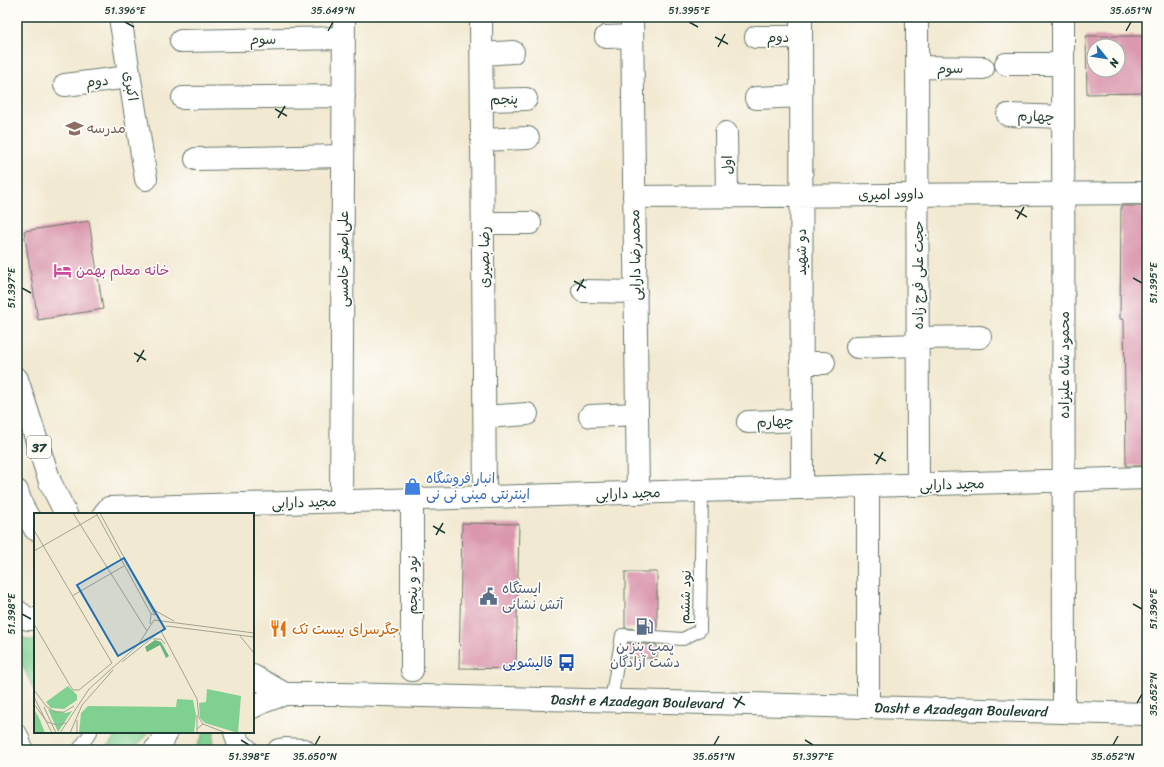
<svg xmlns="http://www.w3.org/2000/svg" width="1164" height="767" font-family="Sriracha,'Playpen Sans Arabic',sans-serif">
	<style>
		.green { fill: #80d091; stroke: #508662 }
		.building { fill: #da97ae; fill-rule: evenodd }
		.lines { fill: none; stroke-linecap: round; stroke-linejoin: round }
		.service-casing { stroke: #69796b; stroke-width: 14 }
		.minor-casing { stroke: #69796b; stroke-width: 24 }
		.tertiary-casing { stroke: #69796b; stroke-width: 24 }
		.primary-casing { stroke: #69796b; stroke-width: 24 }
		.trunk-casing { stroke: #69796b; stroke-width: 24 }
		.service { stroke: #fff; stroke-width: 12 }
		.minor { stroke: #fff; stroke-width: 22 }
		.tertiary { stroke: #fff; stroke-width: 22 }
		.primary { stroke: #fff; stroke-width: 22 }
		.trunk { stroke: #fff; stroke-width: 22 }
		.ticks { fill: none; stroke: #1f3d34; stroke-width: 1.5 }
		.labels { text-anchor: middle; stroke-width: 3.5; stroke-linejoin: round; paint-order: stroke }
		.shield { fill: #fdfcf7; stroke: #62766e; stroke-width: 1 }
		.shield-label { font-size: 13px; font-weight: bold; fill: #1f3d34 }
		.street-label { font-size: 14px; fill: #1f3d34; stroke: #fdfcf7 }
		.education-label { font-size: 14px; fill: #785e54; stroke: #fdfcf7; text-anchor: start }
		.hotel-label { font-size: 14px; fill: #b23c85; stroke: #fdfcf7; text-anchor: start }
		.shop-label { font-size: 14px; fill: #366cbe; stroke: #fdfcf7; text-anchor: start }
		.service-label { font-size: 14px; fill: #4e5e75; stroke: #fdfcf7; text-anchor: start }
		.food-label { font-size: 14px; fill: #c56008; stroke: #fdfcf7; text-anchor: start }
		.transit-label { font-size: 14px; fill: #164399; stroke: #fdfcf7; text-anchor: end }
		.inset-road { fill: none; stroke: #9ea493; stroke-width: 1 }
		.view { fill: #1f6fb2; fill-opacity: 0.15; stroke: #1f6fb2; stroke-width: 2 }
		.inset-edge { fill: none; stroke: #1f3d34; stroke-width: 2 }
		.neatline { fill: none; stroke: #1f3d34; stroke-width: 1.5 }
		.ticks-label { font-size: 10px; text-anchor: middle; fill: #1f3d34 }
	</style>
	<rect width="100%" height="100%" fill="#fdfcf7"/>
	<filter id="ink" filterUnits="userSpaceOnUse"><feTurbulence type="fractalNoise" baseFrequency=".025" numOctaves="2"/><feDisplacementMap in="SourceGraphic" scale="8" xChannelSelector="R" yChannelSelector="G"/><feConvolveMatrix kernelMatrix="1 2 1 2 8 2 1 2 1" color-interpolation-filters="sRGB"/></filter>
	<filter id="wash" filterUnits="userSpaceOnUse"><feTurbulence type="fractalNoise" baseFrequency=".012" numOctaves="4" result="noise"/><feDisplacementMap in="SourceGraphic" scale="16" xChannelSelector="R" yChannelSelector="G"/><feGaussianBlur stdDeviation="0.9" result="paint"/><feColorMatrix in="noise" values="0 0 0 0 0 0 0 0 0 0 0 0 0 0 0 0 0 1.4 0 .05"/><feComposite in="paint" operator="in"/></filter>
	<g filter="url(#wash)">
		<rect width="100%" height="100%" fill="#f2e9d2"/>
		<path class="green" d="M17,635l11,5 7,-1v54l-18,-40z
			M119,732h30l-16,18h-29z
			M204,732h10l-1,15 1,3h-19z"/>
		<g id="blocks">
			<path class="building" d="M1086,36h61v57l-60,1zM1094,46h24v24h-24z
				M1121,206h26v260h-21l-2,-147h-4z
				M89,221l14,88 -65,11 -14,-89z
				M462,523l57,1 -3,145 -57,-1z
				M625,572h32v58l-32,-2z
				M628,643l29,2v13h-31z"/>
		</g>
	</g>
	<g filter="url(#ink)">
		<use href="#blocks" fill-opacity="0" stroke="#69796b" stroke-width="1"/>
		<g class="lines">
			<defs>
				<path id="service" d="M611,701l11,-66 61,4 17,-9 2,-139
					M78,750l13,-18"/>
				<path id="minor" d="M120,17l26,162
					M481,17l4,480
					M632,17l6,476
					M801,17l1,471
					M917,17l1,468
					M606,37l26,-1
					M756,37h45
					M181,41l163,-3
					M482,54l31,-2
					M1006,64h57
					M917,67l66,1
					M65,85l64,-8
					M183,98l161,-2
					M756,98l45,-2
					M482,100l44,-1
					M1008,115l55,2
					M726,133l1,63
					M483,140l45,-2
					M196,159l147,-3
					M634,197l513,-4
					M483,223h47
					M583,291l53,1
					M918,338l62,-1
					M857,347l61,-2
					M801,363h23
					M590,416l47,-2
					M485,417l42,-3
					M748,422l53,-2
					M868,486v221
					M412,499v171
					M341,501l3,-484"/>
				<path id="tertiary" d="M1063,17l1,695
					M104,514l5,-6 1038,-30"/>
				<g id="primary">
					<path id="s1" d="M253,676l32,18h56l806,20"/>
					<path d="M253,707l10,-5 22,-8"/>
					<path d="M235,732l3,10 9,8"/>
					<path d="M279,750l6,-1 19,1"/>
				</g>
				<path id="trunk" d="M17,379l33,103 16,32
					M17,491l5,15 13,23
					M17,611l11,8h7
					M17,736l5,14
					M155,750l7,-8 5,-10"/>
			</defs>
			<use href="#service" class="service-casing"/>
			<use href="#minor" class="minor-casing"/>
			<use href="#tertiary" class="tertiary-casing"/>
			<use href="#primary" class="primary-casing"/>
			<use href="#trunk" class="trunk-casing"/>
			<use href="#service" class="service"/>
			<use href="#minor" class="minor"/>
			<use href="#tertiary" class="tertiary"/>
			<use href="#primary" class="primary"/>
			<use href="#trunk" class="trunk"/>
		</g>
	</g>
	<path class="ticks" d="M125,22l9,5M689,22l9,5M328,31l5,-9M1126,31l5,-9M715,37l13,7M718,47l7,-13M275,109l12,7M278,118l7,-12M1015,210l12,7M1017,219l7,-12M1133,278l9,5M574,281l12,7M22,288l9,5M577,291l7,-12M134,353l12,7M137,362l7,-12M874,454l12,7M876,464l7,-12M433,526l12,7M436,535l7,-12M1133,604l9,5M22,614l9,5M733,698l12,7M1137,703l5,-9M735,708l7,-12M241,740l8,5M805,740l8,5M315,745l5,-9M714,745l5,-9M1113,745l5,-9"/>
	<defs>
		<symbol id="school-bare" viewBox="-9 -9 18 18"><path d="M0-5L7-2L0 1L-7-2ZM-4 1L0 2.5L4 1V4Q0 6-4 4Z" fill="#8d6e63" stroke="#fdfcf7" stroke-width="2.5" paint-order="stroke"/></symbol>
		<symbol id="hotel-bare" viewBox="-9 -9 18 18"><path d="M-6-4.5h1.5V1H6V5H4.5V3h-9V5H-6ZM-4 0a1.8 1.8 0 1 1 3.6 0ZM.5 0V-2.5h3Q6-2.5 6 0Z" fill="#d1479c" stroke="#fdfcf7" stroke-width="2.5" paint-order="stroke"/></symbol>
		<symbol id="shop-bare" viewBox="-9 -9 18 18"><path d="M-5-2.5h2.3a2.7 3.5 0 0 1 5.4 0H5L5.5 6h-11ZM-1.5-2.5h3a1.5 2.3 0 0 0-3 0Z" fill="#3f7fe0" stroke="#fdfcf7" stroke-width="2.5" paint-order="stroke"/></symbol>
		<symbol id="civic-bare" viewBox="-9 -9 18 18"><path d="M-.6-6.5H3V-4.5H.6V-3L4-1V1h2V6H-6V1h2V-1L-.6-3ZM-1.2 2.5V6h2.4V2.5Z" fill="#5c6f8a" stroke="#fdfcf7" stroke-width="2.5" paint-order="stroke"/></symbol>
		<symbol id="fuel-bare" viewBox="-9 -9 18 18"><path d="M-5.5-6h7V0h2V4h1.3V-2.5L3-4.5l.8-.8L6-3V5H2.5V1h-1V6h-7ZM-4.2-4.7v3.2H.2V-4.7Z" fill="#5c6f8a" stroke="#fdfcf7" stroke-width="2.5" paint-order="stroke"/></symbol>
		<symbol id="restaurant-bare" viewBox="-9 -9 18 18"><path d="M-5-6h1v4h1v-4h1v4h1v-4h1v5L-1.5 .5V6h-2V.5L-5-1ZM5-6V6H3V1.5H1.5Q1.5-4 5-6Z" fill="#e8710a" stroke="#fdfcf7" stroke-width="2.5" paint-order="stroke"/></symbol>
		<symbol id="bus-bare" viewBox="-9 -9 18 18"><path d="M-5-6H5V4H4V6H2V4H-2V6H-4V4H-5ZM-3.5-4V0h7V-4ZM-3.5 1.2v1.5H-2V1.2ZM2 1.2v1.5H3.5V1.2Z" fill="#1a4fb4" stroke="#fdfcf7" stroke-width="2.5" paint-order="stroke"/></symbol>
	</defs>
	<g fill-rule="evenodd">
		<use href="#school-bare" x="62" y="116" width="25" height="25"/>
		<use href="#hotel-bare" x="50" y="258" width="25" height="25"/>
		<use href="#shop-bare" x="400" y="474" width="25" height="25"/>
		<use href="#civic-bare" x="476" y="584" width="25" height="25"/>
		<use href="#fuel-bare" x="632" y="614" width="25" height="25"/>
		<use href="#restaurant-bare" x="266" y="616" width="25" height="25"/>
		<use href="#bus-bare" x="554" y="650" width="25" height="25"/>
	</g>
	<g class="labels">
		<rect class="shield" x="27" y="436" width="24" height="22" rx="3"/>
		<g class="shield-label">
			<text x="39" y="452">37</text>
		</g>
		<g class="street-label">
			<text x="778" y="42">دوم</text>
			<text transform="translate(263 39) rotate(-1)" y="5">سوم</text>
			<text x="950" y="73">سوم</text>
			<text transform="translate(97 81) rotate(-7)" y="5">دوم</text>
			<text transform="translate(131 86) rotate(81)" y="5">اکبری</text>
			<text transform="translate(504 99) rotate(-1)" y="5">پنجم</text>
			<text transform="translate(1036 116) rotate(2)" y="5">چهارم</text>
			<text transform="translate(727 165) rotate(-91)" y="5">اول</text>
			<text transform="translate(891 194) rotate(-1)" y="5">داوود امیری</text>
			<text transform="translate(801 252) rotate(-90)" y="5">دو شهید</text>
			<text transform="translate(635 255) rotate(-91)" y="5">محمدرضا دارایی</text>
			<text transform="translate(484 257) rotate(-90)" y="5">رضا بصیری</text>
			<text transform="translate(343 259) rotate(-90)" y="5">علی‌اصغر خامسی</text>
			<text transform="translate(918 275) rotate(-90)" y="5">حجت علی فرج زاده</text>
			<text transform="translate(1064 365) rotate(-90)" y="5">محمود شاه علیزاده</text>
			<text transform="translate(775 421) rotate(-3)" y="5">چهارم</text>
			<text transform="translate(952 484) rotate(-2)" y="5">مجید دارابی</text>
			<text transform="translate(628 493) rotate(-2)" y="5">مجید دارابی</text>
			<text transform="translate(304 502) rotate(-2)" y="5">مجید دارابی</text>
			<text transform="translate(412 585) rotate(-90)" y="5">نود و پنجم</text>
			<text transform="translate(685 597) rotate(-88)" y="5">نود ششم</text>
			<text dy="5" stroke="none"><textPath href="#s1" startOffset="389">Dasht e Azadegan Boulevard</textPath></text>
			<text dy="5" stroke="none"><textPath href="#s1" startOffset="713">Dasht e Azadegan Boulevard</textPath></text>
		</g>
		<g class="education-label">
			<text x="87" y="133">مدرسه</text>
		</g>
		<g class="hotel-label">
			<text x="76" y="275">خانه معلم بهمن</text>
		</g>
		<g class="shop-label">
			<text x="426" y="483">انبار فروشگاه<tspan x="426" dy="16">اینترنتی مینی نی نی</tspan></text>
		</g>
		<g class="service-label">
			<text x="502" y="593">ایستگاه<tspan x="502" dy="16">آتش نشانی</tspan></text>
			<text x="645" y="651" text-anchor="middle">پمپ بنزین<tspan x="645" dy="16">دشت آزادگان</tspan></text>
		</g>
		<g class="food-label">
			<text x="292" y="634">جگرسرای بیست تک</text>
		</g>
		<g class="transit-label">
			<text x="553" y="667">قالیشویی</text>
		</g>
	</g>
	<g transform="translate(34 513)">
		<rect width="220" height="220" fill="#f2e9d2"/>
		<path d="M34,173l9,9v5l-13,9 -13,-1 -5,-6zM173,176l34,7 -3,37 -33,-10 -5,-5 -1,-15 7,-1zM143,186l16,1 3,15 -2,18h-115l2,-20 7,-7 88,1zM0,196l6,11 5,13h-11zM14,196l18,4 6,-2 -14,21z" fill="#80d091"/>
		<path d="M121,127l6,2 8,14 -3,2 -6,-13 -13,7 -2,-5z" fill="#68b27b"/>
		<path class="inset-road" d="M39,0l74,118M62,0l55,101 -1,10M66,0l55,102 -4,-1M0,17l78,133 -33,27h-6l-4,-6M0,38l63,-36M38,83l52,-30M120,97l20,11M0,111l35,60M127,118l36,68 2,19 4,6 -6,5M206,123l14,17M119,126h8l4,5M88,149l45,-36 87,11M0,177l12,16 9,6h9l10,-6M0,184l18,36M0,191l13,18 10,3 9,-2M10,194l12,26M169,211l23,9M26,220l29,-44 49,-44 16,-25 100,13M36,220l12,-28 31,-35M43,220v-13M163,220v-18"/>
		<path class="view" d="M90,45l41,71 -47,27 -41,-71z"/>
		<rect width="220" height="220" class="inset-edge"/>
	</g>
	<rect width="1164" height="767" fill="none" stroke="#fdfcf7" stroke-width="44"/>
	<g transform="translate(1106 58) rotate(120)"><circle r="19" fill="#fdfcf7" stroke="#a4b0a9"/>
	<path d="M0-3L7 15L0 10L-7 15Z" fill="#1f6fb2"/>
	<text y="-6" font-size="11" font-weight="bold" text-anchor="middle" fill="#1f3d34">N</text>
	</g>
	<rect x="22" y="22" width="1120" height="723" class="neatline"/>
	<g class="ticks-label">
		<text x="125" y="14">51.396°E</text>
		<text x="333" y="14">35.649°N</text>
		<text x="689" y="14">51.395°E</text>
		<text x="1131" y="14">35.651°N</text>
		<text transform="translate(1153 283) rotate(-90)" y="4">51.395°E</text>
		<text transform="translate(11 288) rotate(-90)" y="4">51.397°E</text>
		<text transform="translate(1153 609) rotate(-90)" y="4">51.396°E</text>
		<text transform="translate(11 614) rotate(-90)" y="4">51.398°E</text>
		<text transform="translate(1153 694) rotate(-90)" y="4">35.652°N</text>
		<text x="249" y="760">51.398°E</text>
		<text x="315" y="760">35.650°N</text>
		<text x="714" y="760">35.651°N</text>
		<text x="813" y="760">51.397°E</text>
		<text x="1113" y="760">35.652°N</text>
	</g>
</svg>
